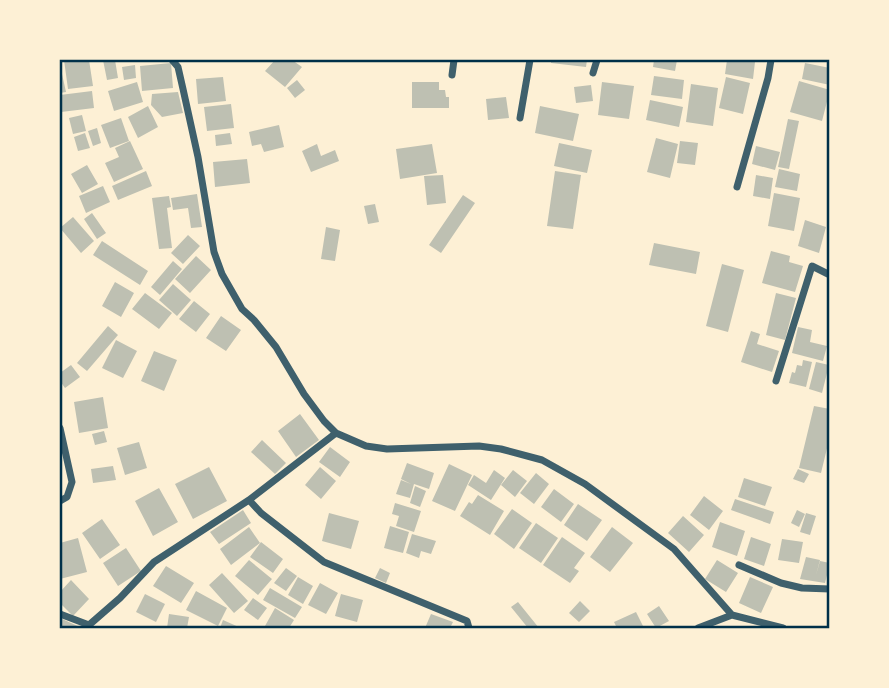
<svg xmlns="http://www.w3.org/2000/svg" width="889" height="688" font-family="'Open Sans',sans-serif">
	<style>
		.building { fill: #bec0b2 }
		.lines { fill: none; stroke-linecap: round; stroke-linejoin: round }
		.minor { stroke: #3f606c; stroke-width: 7 }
		.neatline { fill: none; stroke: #003049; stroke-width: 2.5 }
	</style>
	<rect width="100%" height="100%" fill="#fdf0d5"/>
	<path class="building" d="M64,60h25l4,26 -25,3z
		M103,60h12l3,18 -11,2z
		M275,60h17l10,7 -17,20 -20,-16z
		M551,60h36l-1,7 -35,-4z
		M654,60h23l-2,11 -22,-4z
		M727,60l28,2 -2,17 -28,-5z
		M171,63l2,25 -31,3 -2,-25z
		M805,63l25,5v17l-28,-6z
		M135,65l1,13 -12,2 -2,-13z
		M60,74h2l4,18 -6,1z
		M654,76l30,4 -2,19 -31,-4z
		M223,77l3,24 -28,3 -2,-25z
		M726,77l24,6 -7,31 -24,-6z
		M297,80l8,10 -10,8 -8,-10z
		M799,81l31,9 -8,31 -32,-9z
		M137,82l6,20 -29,9 -6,-20z
		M412,82h27v8h6l1,7h3v11h-37z
		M602,82l32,4 -5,33 -31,-4z
		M691,84l27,4 -5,38 -27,-4z
		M591,85l2,16 -17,2 -2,-16z
		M92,91l2,17 -33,4 -1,-17z
		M178,92l5,21 -21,4 -11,-12 1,-11z
		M506,97l3,21 -21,2 -2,-21z
		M650,100l33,7 -4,20 -33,-7z
		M231,104l3,24 -27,3 -3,-24z
		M148,106l10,21 -20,11 -10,-21z
		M540,106l39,8 -6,27 -38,-8z
		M82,115l4,16 -13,3 -4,-16z
		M121,118l8,23 -19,7 -9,-23z
		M788,119l11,2 -10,48 -11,-2z
		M279,125l5,22 -20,5 -3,-8 -9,2 -3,-14z
		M97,128l4,15 -8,3 -5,-15z
		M85,133l5,15 -12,3 -4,-14z
		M230,133l2,11 -16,2 -1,-11z
		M656,138l22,6 -8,34 -23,-6z
		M130,141l13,28 -29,13 -9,-19 14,-6 -4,-9z
		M680,141l18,2 -3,22 -18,-2z
		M559,143l33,7 -5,23 -33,-7z
		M317,144l4,12 14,-6 4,11 -28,11 -9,-21z
		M432,144l5,29 -37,6 -4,-30z
		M756,146l24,6 -5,18 -23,-6z
		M247,159l3,24 -35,4 -2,-25z
		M87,165l11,19 -16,9 -11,-19z
		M779,169l21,5 -3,17 -22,-4z
		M146,171l6,15 -34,14 -6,-14z
		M555,171l26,4 -8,54 -26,-3z
		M443,175l3,28 -19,2 -3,-29z
		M756,175l17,3 -3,21 -17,-3z
		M103,186l7,16 -24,11 -7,-17z
		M774,193l26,5 -6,33 -26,-5z
		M197,194l5,33 -11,1 -3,-20 -15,2 -2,-12z
		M463,195l12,8 -34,50 -12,-8z
		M169,196l2,11 -4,1 5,40 -13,1 -7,-51z
		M375,204l4,18 -11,2 -4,-18z
		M92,213l14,20 -9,6 -13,-20z
		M73,217l21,24 -13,12 -21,-25z
		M805,220l21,7 -7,26 -21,-7z
		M326,227l14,3 -5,31 -14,-2z
		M188,235l12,11 -17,18 -12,-11z
		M102,241l46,30 -8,14 -47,-30z
		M654,243l46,9 -4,22 -47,-9z
		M771,251l19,5 -1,6 14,4 -8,26 -33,-9z
		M196,256l15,14 -21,23 -15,-14z
		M173,261l9,8 -22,26 -9,-8z
		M722,264l22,6 -16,62 -22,-6z
		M115,282l19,11 -13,24 -19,-11z
		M173,284l18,16 -14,16 -18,-16z
		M145,293l27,20 -13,16 -27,-20z
		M776,293l20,5 -11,42 -19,-5z
		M194,301l16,13 -14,18 -17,-13z
		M221,316l20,14 -15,21 -20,-13z
		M108,326l10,9 -31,36 -10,-8z
		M798,327l14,3 -2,12 17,4 -4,15 -31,-8z
		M751,331l9,3 -3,10 22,7 -7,21 -31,-10z
		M116,340l21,11 -14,27 -21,-10z
		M154,351l23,9 -13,31 -23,-10z
		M803,360l9,2 -6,25 -17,-4 3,-11 3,1 2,-8 5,1z
		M816,362l13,3 -7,28 -13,-4z
		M71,365l9,12 -15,11 -5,-7v-8z
		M103,397l5,31 -29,5 -5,-31z
		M814,406l16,3v27l-9,37 -22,-5z
		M300,414l19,26 -23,17 -18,-26z
		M104,431l3,11 -12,3 -3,-11z
		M262,440l24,23 -11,11 -24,-22z
		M139,442l8,26 -22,7 -8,-27z
		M330,447l20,15 -10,15 -21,-15z
		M407,463l27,10 -5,16 -15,-5 -4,14 -14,-4 5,-14 10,4 -10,-5z
		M449,464l23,11 -17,36 -23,-10z
		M113,466l3,14 -23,3 -2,-14z
		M209,467l18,34 -34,18 -18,-35z
		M320,467l16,14 -15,18 -16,-14z
		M798,469l11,5 -5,9 -11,-4z
		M494,470l11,8 -14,22 -23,-15 6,-10 12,8z
		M513,470l14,11 -12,16 -14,-12z
		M536,473l13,11 -15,20 -14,-11z
		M744,478l28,9 -7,19 -27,-9z
		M415,486l11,5 -6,16 -10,-4z
		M159,488l19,34 -25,14 -18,-35z
		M554,489l20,15 -13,18 -20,-15z
		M478,495l26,16 -14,24 -30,-19 9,-14 3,2z
		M704,496l19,15 -14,19 -19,-15z
		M735,499l39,13 -4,12 -39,-14z
		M395,503l26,8 -7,21 -18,-6 3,-10 -7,-2z
		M578,504l24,16 -15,21 -23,-16z
		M512,509l20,14 -18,26 -20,-15z
		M243,510l8,13 -32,21 -9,-12z
		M797,510l8,4 -6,13 -8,-4z
		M329,513l30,8 -8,28 -29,-8z
		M806,513l10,3 -6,19 -10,-3z
		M683,516l21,19 -15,17 -21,-19z
		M102,519l18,26 -20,14 -18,-26z
		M720,522l25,9 -8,25 -25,-9z
		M536,523l22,15 -17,25 -22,-15z
		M390,526l19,6 -6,21 -19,-5z
		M249,527l11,16 -29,22 -11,-16z
		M612,527l21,16 -23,29 -20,-15z
		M412,534l24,7 -5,13 -10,-3 -2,7 -13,-5z
		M562,537l23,16 -11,15 5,3 -9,12 -27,-18z
		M751,537l20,7 -7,22 -20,-7z
		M78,538l9,34 -27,7v-36z
		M782,539l21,3 -4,21 -21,-3z
		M261,542l22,17 -10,14 -23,-16z
		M126,548l15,23 -23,15 -15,-23z
		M806,557l14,3 -4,15 4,-14 10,2 -5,20 -25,-4z
		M249,560l23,19 -14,16 -23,-19z
		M717,560l21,13 -12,19 -21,-13z
		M166,566l28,17 -13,20 -28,-17z
		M286,568l11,8 -11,15 -12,-8z
		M380,568l10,5 -4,10 -11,-5z
		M222,573l26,28 -14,12 -25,-28z
		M298,577l15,9 -10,18 -15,-9z
		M750,577l23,10 -12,26 -22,-10z
		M71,580l18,19 -16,17 -13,-13v-11z
		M320,583l18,10 -12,21 -18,-9z
		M270,588l32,19 -7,11 -32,-18z
		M196,591l31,17 -9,18 -32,-16z
		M145,594l20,10 -9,18 -20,-10z
		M341,594l22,6 -6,22 -22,-6z
		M253,598l14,10 -9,12 -14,-10z
		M580,601l10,10 -11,11 -10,-9z
		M518,602l21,26h-11l-17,-21z
		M659,606l10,15 -13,7 -9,-14z
		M275,608l19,12 -5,8h-21l-3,-2z
		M636,612l8,16h-27l-3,-6z
		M169,614l20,3 -2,11h-20z
		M431,614l22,8 -3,6h-25z
		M60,618l22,10h-22z
		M223,620l18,8h-21z"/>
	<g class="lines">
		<path class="minor" d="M172,60l6,7 5,22 15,68 16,95 8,22 20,35 12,11 22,27 28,47 20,27 12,12 30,13 21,3 92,-3 22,3 41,11 43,24 89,65 58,66 51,13
			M593,73l4,-13
			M452,75l2,-15
			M520,118l10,-58
			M737,187l31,-109 3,-18
			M776,381l36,-115 18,9
			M60,428l12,54 -5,15 -7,4
			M249,500l12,13 63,49 143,59 2,7
			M739,565l42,18 21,5 28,1
			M60,614l29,11 31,-27 34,-36 95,-62 87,-67
			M698,628l34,-13"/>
	</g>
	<rect width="889" height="688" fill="none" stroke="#fdf0d5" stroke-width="122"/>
	<rect x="61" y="61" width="767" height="566" class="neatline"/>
</svg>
